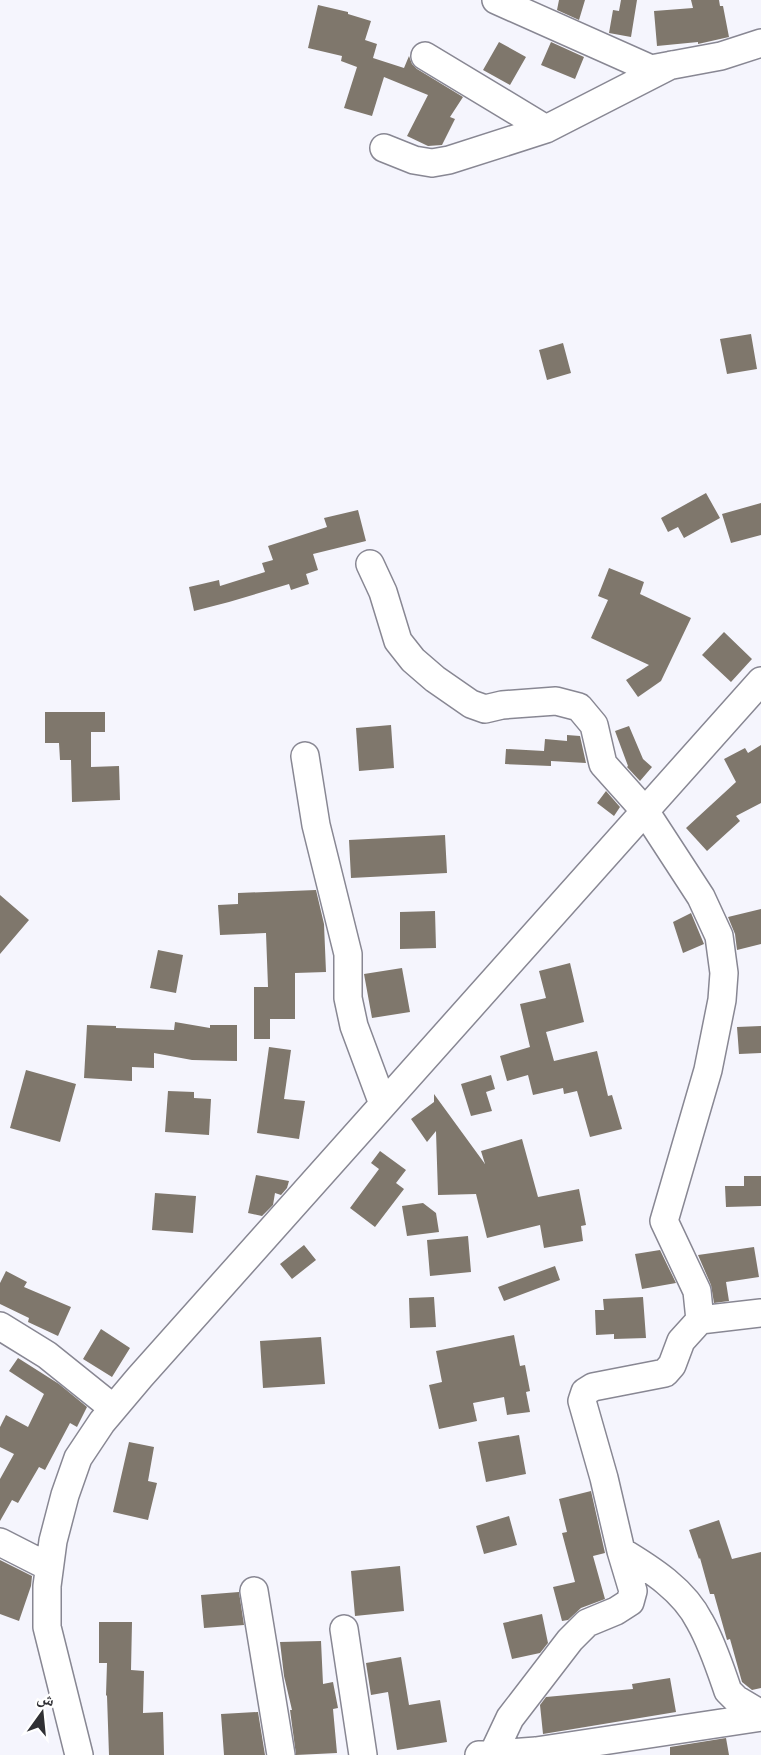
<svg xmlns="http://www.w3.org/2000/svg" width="761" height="1755" font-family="'Zilla Slab','Noto Naskh Arabic',serif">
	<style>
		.building { fill: #7f776c }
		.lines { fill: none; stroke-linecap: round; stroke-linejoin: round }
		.minor-casing { stroke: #888793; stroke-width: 30 }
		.minor { stroke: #fff; stroke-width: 27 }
	</style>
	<rect width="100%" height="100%" fill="#f5f5fd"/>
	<path class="building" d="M559,0h26l-6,20 -22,-10z
		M621,0h16l-6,37 -22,-4 4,-23 6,1z
		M691,0h28l1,6h3l6,31 -31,7v-2l-41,4 -3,-35 39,-3z
		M318,5l30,7v2l23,7 -6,19 12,4 -4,14 31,10 5,-12 3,8 5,5 46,28 -13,20 5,2 -13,26 -14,1 -21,-10 21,-41 -44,-18 -12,39 -28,-8 13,-41 -16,-6 1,-5 -34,-8z
		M499,42l27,15 -16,28 -27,-15z
		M551,42l33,15 -9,22 -34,-14z
		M751,334l6,35 -30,5 -7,-35z
		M563,343l8,30 -24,7 -8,-30z
		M706,493l14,25 -36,20 -6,-11 -10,5 -7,-14z
		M761,503v32l-30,8 -9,-29z
		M358,510l8,31 -53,13 5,16 -12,4 3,10 -18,6 -2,-6 -60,18 -35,9 -5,-24 30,-7 1,6 45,-14 -3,-9 11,-3 -5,-14 59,-19 -3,-9z
		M609,568l35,14 -4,12 51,24 -30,63 -23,16 -12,-17 23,-15 -58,-27 17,-38 -10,-4z
		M724,632l28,27 -21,23 -29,-27z
		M45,712h60v20h-14v35l28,-1 1,34 -48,2 -1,-42h-11l-1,-17h-14z
		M391,725l3,43 -35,3 -3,-43z
		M629,726l14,33 9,8 -12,14 -13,-14 1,-1 -13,-35z
		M567,735l13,1 6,27 -35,-2v5l-46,-2 1,-15 38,2 1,-12 22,2z
		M761,745v58l-25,13 4,5 -33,30 -21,-23 50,-46 -12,-23 21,-11 3,5z
		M606,791l14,16 -6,9 -17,-13z
		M445,835l2,38 -96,5 -2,-38z
		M316,890l8,34 2,48 -31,1v46h-25v20h-16v-52h14l-2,-54 -46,2 -2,-30 20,-1v-11z
		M0,895l29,25 -29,34z
		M761,909v35l-24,6 -2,-16 -7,-17z
		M435,911l1,37 -36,1v-37z
		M691,913l13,31 -21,9 -10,-31z
		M158,950l25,5 -7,38 -26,-5z
		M570,963l14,59 -38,10 8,29 43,-10 11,45 4,-1 10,34 -32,8 -13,-46 -13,3 -1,-6 -30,7 -5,-20 -21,6 -7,-25 30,-9 -10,-43 26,-6 -7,-27z
		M402,968l8,44 -38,6 -8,-44z
		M175,1022l35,6v-3h27v36l-45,-1 -38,-7v15l-22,-1v14l-48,-3 3,-53 29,1v2l58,2z
		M761,1026v27l-22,1 -2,-27z
		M269,1047l22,3 -7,49 21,2 -6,38 -42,-6z
		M26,1070l50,14 -16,58 -50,-14z
		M491,1075l4,14 -9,3 6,19 -21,5 -10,-32z
		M168,1091l26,1v6l17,1 -2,36 -44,-3z
		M434,1094l51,70 -4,-13 41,-12 16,58 41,-8 7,36 -5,1 2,15 -39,7 -4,-23 -53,13 -11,-44 -38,1 -2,-64 -9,11 -16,-23 23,-17z
		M380,1151l26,19 -10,13 8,6 -29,38 -25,-19 29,-39 -8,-6z
		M256,1175l33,6 -2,7 -6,7 -6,-2 -2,12 -11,11 -14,-3z
		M744,1176h17v30l-35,1 -1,-21h19z
		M155,1193l41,3 -3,37 -41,-3z
		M423,1203l13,10 3,19 -32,4 -5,-30z
		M468,1236l3,36 -41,4 -3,-36z
		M304,1245l12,15 -24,19 -12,-15z
		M754,1247l5,30 -33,5 3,19 -15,2 -3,-18 -13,-30z
		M660,1250l16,33 -34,6 -7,-35z
		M555,1266l5,14 -56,21 -6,-14z
		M6,1271l21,11 -3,5 47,20 -13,29 -30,-14 1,-4 -29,-14v-21z
		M434,1297l2,30 -26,1 -1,-30z
		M643,1297l3,41 -32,1v-5l-18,1 -1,-25h9l-1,-11z
		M101,1329l29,19 -18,29 -29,-18z
		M514,1335l6,31 5,-1 5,26 -4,1 4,20 -23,3 -3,-18 -31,6 4,18 -38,8 -10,-44 13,-3 -6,-31z
		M321,1337l4,47 -62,4 -3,-47z
		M18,1358l41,26 28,23 -10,20 -7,-4 -25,47 -6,-3 -21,36 -6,-3 -12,21v-42l14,-25 -14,-7v-20l6,-12 22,12 16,-33 -35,-23z
		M519,1435l7,39 -40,8 -8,-40z
		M129,1442l25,5 -6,34 9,2 -9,37 -35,-8z
		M591,1491l14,62 -12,3 12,43 -24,9 -13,12 -6,1 -9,-34 22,-5 -13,-49 5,-1 -8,-33z
		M509,1516l8,29 -33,9 -8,-28z
		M719,1520l13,39 29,-7v136l-9,2 -10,-8 -12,-43 -3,1 -13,-46h-4l-10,-36 -1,1 -10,-29z
		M0,1560l32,16 -1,10 -12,35 -19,-7z
		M400,1566l4,45 -49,5 -4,-45z
		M239,1592l5,33 -40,3 -3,-33z
		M542,1614l6,29 -8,10 -28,6 -9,-36z
		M99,1622h33l-1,48 13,1 -1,42 20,-1 1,43h-55l-2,-59 -1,-1 1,-32h-8z
		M321,1641l2,43 10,-2 5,26 -5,1 4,44 -41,2 -6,-45h2l-8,-34 -4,-34z
		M401,1657l8,48 31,-5 7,42 -50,8 -9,-58 -17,3 -5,-32z
		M670,1678l6,34 -133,22 -3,-29 6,-8 87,-8 -1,-5z
		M258,1712l7,43h-41l-3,-41z
		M726,1738l3,17h-59v-8z"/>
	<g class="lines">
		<defs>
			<path id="minor" d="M496,0l155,69 70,-13 40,-13
				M425,56l121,73
				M384,148l30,12 18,3 17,-3 97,-31 125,-64
				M370,564l13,28 15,49 15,19 22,19 36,25 14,5 17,-4 54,-4 23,6 15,18 9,39 42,47 56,86 18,39 5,37 -2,27 -14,70 -44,151 33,70 3,29
				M305,756l11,69 32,129v44l6,28 29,78
				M0,1326l47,29 66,53
				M0,1542l49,25
				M621,1551c30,18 63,39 79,71 12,21 20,46 28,69l8,8 25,15
				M254,1591l27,164
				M344,1629l19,126
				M493,1754l17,-36 60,-78 17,-17 29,-12 14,-9 3,-11 -12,-40 -17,-73 -22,-77 3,-9 8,-5 72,-14 7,-8 9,-24 19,-21 61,-7
				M79,1755l-32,-128v-41l6,-45 12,-46 13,-37 24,-36 38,-45 621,-696
				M479,1755l57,-4 225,-34"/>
		</defs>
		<use href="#minor" class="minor-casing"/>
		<use href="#minor" class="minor"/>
	</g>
	<g transform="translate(42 1713) rotate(15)" stroke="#ffffff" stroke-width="4.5" paint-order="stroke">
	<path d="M0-4.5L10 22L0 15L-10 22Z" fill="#2f2f34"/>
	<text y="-9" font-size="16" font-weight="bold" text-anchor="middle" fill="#2f2f34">ش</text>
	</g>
</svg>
